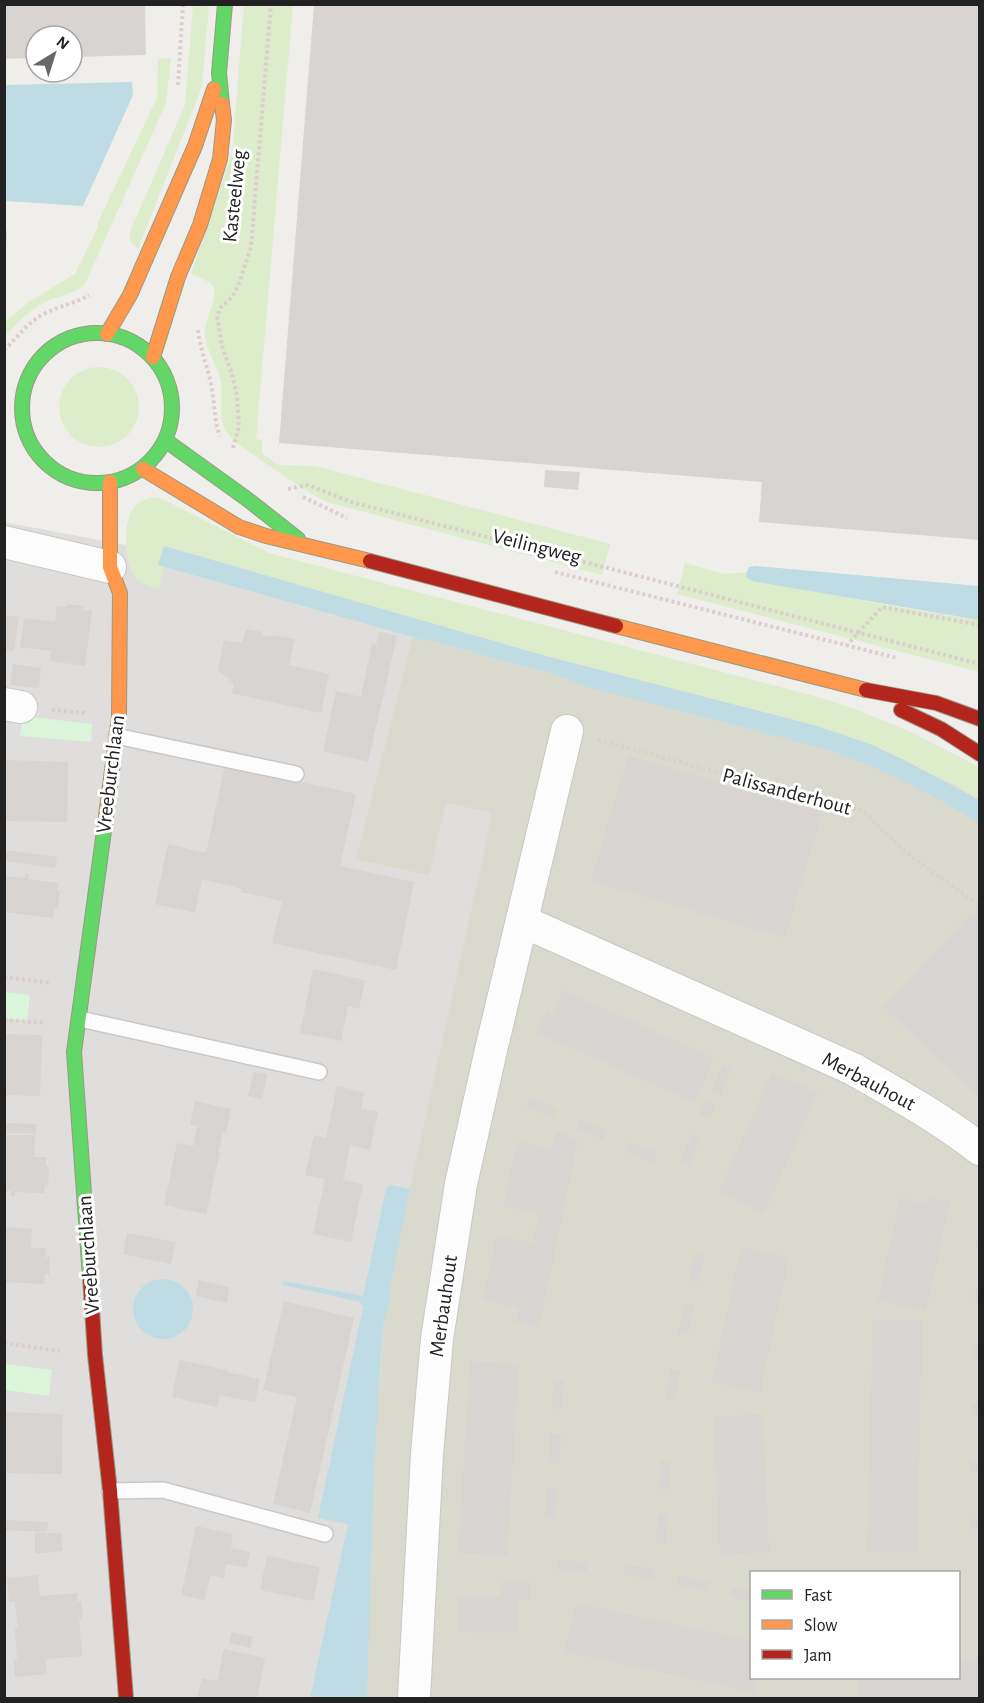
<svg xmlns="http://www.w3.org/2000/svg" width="984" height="1703" font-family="'Alegreya Sans',sans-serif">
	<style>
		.residential { fill: #dfdedc; fill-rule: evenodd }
		.construction { fill: #d9d9cd; fill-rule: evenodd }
		.grass { fill: #ddeccb }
		.park { fill: #daf5da }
		.parking { fill: #e0dfde }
		.water { fill: #bfdbe3 }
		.building { fill: #d7d4d2 }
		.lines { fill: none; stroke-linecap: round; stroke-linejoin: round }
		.lane-casing { stroke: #c9c8c7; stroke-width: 18 }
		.street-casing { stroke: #c9c8c7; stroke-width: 34 }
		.fast-casing { stroke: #999a82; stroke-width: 16 }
		.slow-casing { stroke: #999a82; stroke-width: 16 }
		.jam-casing { stroke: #999a82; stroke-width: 16 }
		.path { stroke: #dccecd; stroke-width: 4; stroke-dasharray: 3 3; stroke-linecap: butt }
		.lane { stroke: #fdfcfc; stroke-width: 15 }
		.street { stroke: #fdfcfc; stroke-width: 32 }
		.fast { stroke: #63d668; stroke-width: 14 }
		.slow { stroke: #ff974d; stroke-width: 14 }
		.jam { stroke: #b3261e; stroke-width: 14 }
		.labels { text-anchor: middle; stroke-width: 6; stroke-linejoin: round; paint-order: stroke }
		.street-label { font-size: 21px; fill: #222; stroke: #fff }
	</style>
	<rect width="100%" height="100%" fill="#f0eeeb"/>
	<path class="residential" d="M4,522l148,28 560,134 267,107v907h-974zM752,1572h206v106h-206z"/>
	<path class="construction" d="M413,637l13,4 4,-1 81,23 34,8 42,16 239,62 36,13 35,16 45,22 37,23v875h-612l7,-225 10,-154 6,-15v-17l13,-67 89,-404 -2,-4 -42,-9 -3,3 -16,69 -73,-16zM752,1572h206v106h-206z"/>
	<path class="grass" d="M193,5h16l-7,82 -64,162 -6,-5 -3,-10 56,-129z
		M244,5h49l-37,434 6,1v13l16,12 37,1 295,78 -8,31 -272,-72 -19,-9 -72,-49c-5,-5 -11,-10 -15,-17 -6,-15 -1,-32 -3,-47 -4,-17 -16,-31 -16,-48 0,-16 11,-29 9,-46l-5,-5 -18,-8 41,-121z
		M171,58l-5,45 -81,181c-11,11 -26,11 -40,18 -16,8 -29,21 -40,35v-15l22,-19 48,-29 23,-47 -1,-3 60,-126 1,-39z
		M59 407a40 40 0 1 1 80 0a40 40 0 1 1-80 0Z
		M152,497l9,1 108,55 542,142 44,14 56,23 68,35v33l-26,-16 -136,-58 -275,-71 -97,-28 -287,-62 6,2 -5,22c-9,-3 -16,-4 -22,-10 -14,-15 -15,-58 -2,-73 5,-5 11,-7 17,-9z
		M685,563l40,11 22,-2v2l122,28 110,18v52l-302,-78z"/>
	<path class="park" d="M23,716l69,8 -1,18 -71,-6z
		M5,992l25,3 -3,26 -22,-3z
		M5,1364l47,6 -3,26 -44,-6z"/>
	<path class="parking" d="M5,716l13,1 -3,21 -10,-1z"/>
	<path class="water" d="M132,82l1,13 -50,111 -78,-5v-116z
		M164,546l378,109 275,71 53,18 36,17 73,39v23c-48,-30 -99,-55 -153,-74l-239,-62 -42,-16 -34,-8 -81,-23 -4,1 -13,-4 -255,-72z
		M756,566l223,20v34l-227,-39 -5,-3 -1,-4 3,-7z
		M391,1185l19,4 -20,98v17l-6,15 -2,20 -8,134 -7,225h-57l38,-174 -30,-6 45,-211 -2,-2v-3l-78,-17 1,-4 79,15 23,-107z
		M133 1309a30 30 0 1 1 60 0a30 30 0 1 1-60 0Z"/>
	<path class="building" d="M4,4h141l1,51 -74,2v-21h-36v22l-32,1z
		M314,5h666v535l-221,-18 3,-40 -483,-39z
		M4,231h3l-1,18h-2z
		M545,470l35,2 -2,18 -34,-3z
		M67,604l17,2 -1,4 9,1 -7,55 -35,-5 1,-10 -31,-4 4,-29 31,4 2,-16 9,1z
		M4,615l15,2 -5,34 -10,-2z
		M246,629l16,3 -1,3 12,2v-2l22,4 -6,26 40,9 -8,39 -89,-20 2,-9 -16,-14 6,-30 18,3z
		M379,632l18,4 -29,126 -45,-11 13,-60 25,6 11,-53 4,1z
		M13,664l28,4 -2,20 -29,-3z
		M628,756l194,57 -37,125 -194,-57z
		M4,760l64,2 -1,60 -63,-1z
		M225,765l131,29 -16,72 74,16 -18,88 -124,-27 10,-42 -41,-9 1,-3 -40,-10 -7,34 -40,-9 13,-60 38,9z
		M4,850l53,7 -2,11 -51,-7z
		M25,874l4,1 -1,4 30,4 -1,7 3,1 -2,18h-3l-2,9 -49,-6v-36l21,2z
		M972,912l8,8v178l-97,-91z
		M313,969l52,11 -6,29 -11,-3 -7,35 -41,-8z
		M563,990l151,68 -19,45 -158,-70 10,-22 6,3z
		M4,1034l38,1 -2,61 -36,-1z
		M723,1064l9,4 -12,27 -9,-4z
		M254,1072l13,2 -5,25 -14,-3z
		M772,1073l46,20 -54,120 -45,-21z
		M337,1086l27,6 -3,17 17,3 -8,38 -20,-5 -7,35 20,4 -12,58 -38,-8 12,-55 -20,-4 9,-40 12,3z
		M530,1097l27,12 -4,9 -27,-12z
		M195,1101l36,8 -5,24 -3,-1 -5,20h2l-14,62 -42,-9 13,-62 16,3 4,-20 -7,-1z
		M706,1101l10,3 -6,14 -10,-4z
		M580,1119l27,12 -4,9 -27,-12z
		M4,1123l32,1v10l-32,-1z
		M557,1131l21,10 -39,186 -23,-5 3,-14 -36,-8 14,-65 35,8 7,-30 -36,-7 15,-65 35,8z
		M692,1134l9,4 -12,27 -9,-4z
		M4,1135h31l-1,22h12v9h3l-1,19h-3l-1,8 -29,-1v4h-4v-5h-7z
		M630,1142l27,11 -5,10 -26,-12z
		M900,1198l25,5 2,-5 23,4 -24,109 -48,-10z
		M4,1227l28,2 -1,19h15l-1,9h5l-1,18 -4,-1 -1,10 -40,-2z
		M127,1233l49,9 -5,22 -48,-10z
		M976,1237l4,1v10h-4z
		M741,1247l48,10 -29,136 -48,-11z
		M695,1251l10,2 -6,29 -10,-2z
		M199,1280l30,7 -2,16 -31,-7z
		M975,1290h5v10h-5z
		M284,1301l70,17 -44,195 -37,-9 24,-107 -34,-7z
		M684,1304l10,2 -6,29 -10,-2z
		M873,1320h49l-5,233 -50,-1z
		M974,1347h6v10h-6z
		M179,1360l48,10v2l33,7 -5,23 -35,-7 -3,12 -45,-10z
		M470,1361l49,3 -12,192 -49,-3z
		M670,1369l10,2 -5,29 -9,-2z
		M554,1380h10l-2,29h-10z
		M972,1404h8v10h-7z
		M4,1412l59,2 -1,60 -58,-1z
		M763,1414l6,138 -49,3 -7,-138z
		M551,1434h10l-2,30 -11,-1z
		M661,1460h10l-2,29h-10z
		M971,1462h9v10h-9z
		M547,1488l10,1 -2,30 -10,-1z
		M658,1514l10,1 -2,29 -10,-1z
		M970,1519h10v10h-10z
		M4,1520l44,2 -1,10 -43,-2z
		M196,1526l37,8 -2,14 19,4 -3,16 -21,-4 -2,14 -14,-3 -5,25 -24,-5z
		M35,1533h26l2,18 -28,3z
		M267,1556l53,11 -7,34 -53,-11z
		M558,1560l29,2v10l-29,-2z
		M626,1564l29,6 -2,10 -29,-6z
		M38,1575l2,21 37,-3v8h4l2,18h-4l3,37 -36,3 1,15 -32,3 -1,-18h3l-2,-30 3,-1 -1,-6 -2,-20h-6l-2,-24z
		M680,1575l28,7 -2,9 -29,-6z
		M501,1581l29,1v17h-12l-1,34 -60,-1v-36l43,1z
		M733,1587l19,4v10l-21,-4z
		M576,1603l176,38v37h6l-4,14 -189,-40z
		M232,1632l21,5 -3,11 -21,-5z
		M224,1649l41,9 -8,40h-60l5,-20 15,3z
		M958,1660l22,1v37h-123l1,-20h100z"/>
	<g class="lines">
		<defs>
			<path id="lane" d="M116,736l180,38
				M80,1019l239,53
				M110,1491l53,-1 162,44"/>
			<path id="street" d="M4,542l106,25
				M4,704l17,3
				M522,921l331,148c44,25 87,49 127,80
				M414,1698l13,-244 10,-115 24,-155 30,-134 76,-319"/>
			<path id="fast" d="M222,104l-3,-31 6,-69
				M22 408a75 75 0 1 1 150 0a75 75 0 1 1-150 0Z
				M165,440l82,59 51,40
				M90,1278l-16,-226 32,-236"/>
			<path id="slow" d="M107,334l23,-39 65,-149 19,-57
				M153,357l25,-80 22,-52 20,-66 4,-39 -2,-16
				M143,469l96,58 27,9 104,25
				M616,626l250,64
				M106,816l13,-99 1,-124 -10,-26v-85"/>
			<path id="jam" d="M370,561l246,65
				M866,690l70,13 44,16
				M901,710l40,19 39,25
				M90,1278l5,77 15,136 16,207"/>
		</defs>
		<use href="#lane" class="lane-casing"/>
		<use href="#street" class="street-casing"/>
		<use href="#fast" class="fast-casing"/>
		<use href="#slow" class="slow-casing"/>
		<use href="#jam" class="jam-casing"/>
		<path class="path" d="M178,85l5,-81
			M198,330c2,20 11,39 14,60 3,16 2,31 8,46
			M4,350c15,-14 25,-30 44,-38 14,-7 28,-9 41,-17
			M233,448l6,-22 -2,-30 -5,-22 -10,-28 -5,-30 4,-9 11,-10 6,-11 13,-39 20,-243
			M288,489l20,-4 43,17 629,162
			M303,497l44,21
			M555,572l342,86
			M846,646l36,-39 98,18
			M52,710l34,3
			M598,740l265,71 40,39 77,56
			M4,977l47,6
			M4,1020l42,3
			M4,1343l56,8"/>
		<use href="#lane" class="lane"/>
		<use href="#street" class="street"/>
		<use href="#fast" class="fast"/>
		<use href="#slow" class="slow"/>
		<use href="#jam" class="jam"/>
	</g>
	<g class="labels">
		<g class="street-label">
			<text transform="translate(234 196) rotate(-84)" y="7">Kasteelweg</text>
			<text transform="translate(537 546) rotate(14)" y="7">Veilingweg</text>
			<text transform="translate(110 774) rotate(-83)" y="7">Vreeburchlaan</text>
			<text transform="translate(787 791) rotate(15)" y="7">Palissanderhout</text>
			<text transform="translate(869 1081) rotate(28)" y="7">Merbauhout</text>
			<text transform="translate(88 1255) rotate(-94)" y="7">Vreeburchlaan</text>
			<text transform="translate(443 1306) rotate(-82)" y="7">Merbauhout</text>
		</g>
	</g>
	<rect width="984" height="1703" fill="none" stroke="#222222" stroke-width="12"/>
	<rect x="750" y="1571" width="210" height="108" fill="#ffffff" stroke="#a7a7a7" stroke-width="1.5"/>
	<rect x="762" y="1590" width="30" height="9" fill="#63d668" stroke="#a7a7a7" stroke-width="1.5"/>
	<text x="804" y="1601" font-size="18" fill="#222222">Fast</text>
	<rect x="762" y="1620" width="30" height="9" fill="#ff974d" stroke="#a7a7a7" stroke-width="1.5"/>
	<text x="804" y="1631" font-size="18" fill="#222222">Slow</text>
	<rect x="762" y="1650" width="30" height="9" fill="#b3261e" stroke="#a7a7a7" stroke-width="1.5"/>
	<text x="804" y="1661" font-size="18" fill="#222222">Jam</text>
	<g transform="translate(54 54) rotate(38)"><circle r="28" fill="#ffffff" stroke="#a7a7a7" stroke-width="1.5"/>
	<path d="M0-4.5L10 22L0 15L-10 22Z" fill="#6a6968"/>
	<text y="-9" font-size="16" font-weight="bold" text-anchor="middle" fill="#222222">N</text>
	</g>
</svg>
